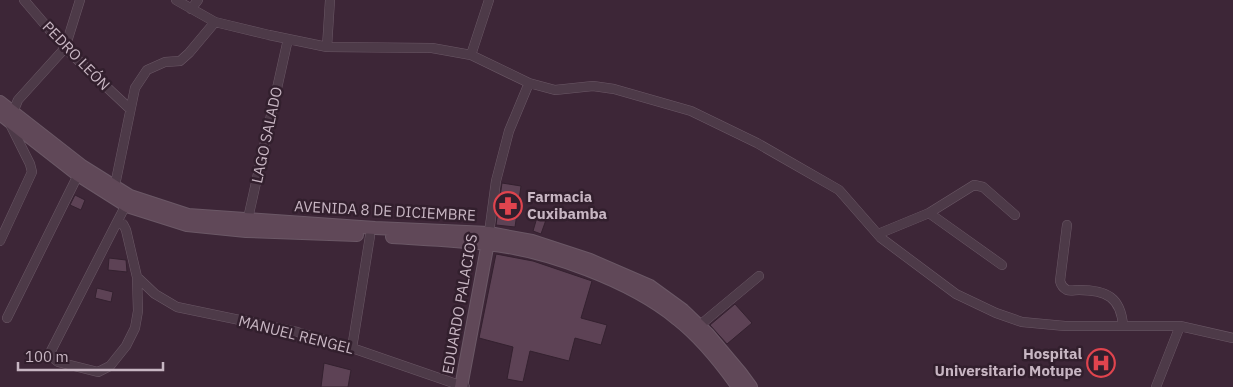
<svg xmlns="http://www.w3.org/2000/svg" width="1233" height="387" font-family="'IBM Plex Sans',sans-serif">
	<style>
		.building { fill: #5d4255; stroke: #34212f }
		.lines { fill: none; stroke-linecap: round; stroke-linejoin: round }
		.minor-casing { stroke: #6b5866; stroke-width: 10 }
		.secondary-casing { stroke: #6b5866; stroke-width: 14 }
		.minor { stroke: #4d3a48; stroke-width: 9 }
		.secondary { stroke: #604858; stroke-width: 12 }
		.labels { text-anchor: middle; stroke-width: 5; stroke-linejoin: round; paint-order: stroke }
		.street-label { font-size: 15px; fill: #c8b6c3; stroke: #321f2d }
		.poi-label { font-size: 15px; font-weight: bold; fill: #c8b6c3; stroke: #321f2d; text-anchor: start }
	</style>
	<rect width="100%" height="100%" fill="#3d2637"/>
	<path class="building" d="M502,183l19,3 -6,41 -19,-2z
		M75,195l10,5 -4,10 -11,-5z
		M538,214l9,3 -6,17 -8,-3z
		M496,254l37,7 59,20 -11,37 26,7 -6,20 -26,-7 -6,23 -39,-10 -7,31 -16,-3 6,-32 -34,-9z
		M109,258l17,2 1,12 -19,-2z
		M97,288l16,4 -2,10 -16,-4z
		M735,304l17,19 -25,21 -17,-19z
		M324,363l27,7 -3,17h-27z"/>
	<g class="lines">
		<defs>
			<path id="minor" d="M24,0l41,48 65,61
				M176,0l39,22 54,13 58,12 105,1 39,7 58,28 26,7 38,-4 21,3 77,22 66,32 82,47 42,48 75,56 40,19 26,9 43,4h115l53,12
				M191,9l7,-9
				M327,47l3,-47
				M471,55l18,-55
				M114,190l21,-102 12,-18 18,-8 15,-1 9,-8 26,-31
				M929,213l73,52
				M247,223l41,-184
				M116,224h7l3,6 11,47 1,34 -3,17 -9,18 -16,20 -12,6 -40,-10 -6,-5 -1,-6 65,-127 12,-23
				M1067,225l-7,56c1,4 3,7 7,9 3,1 8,0 12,0 27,0 42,7 44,36
				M489,233l7,-52 13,-50 20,-48
				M878,234l51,-21 45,-28 9,2 32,28
				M0,241l32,-69 -2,-8 -21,-42 9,-22 47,-52 15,-48
				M137,277l18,17 22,13 120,25 55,16 113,39
				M7,318l71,-143
				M700,325l59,-49
				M352,348l18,-112
				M1156,387l24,-61"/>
			<path id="secondary" d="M0,102l82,64 48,30 58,19 187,13 114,5 43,8 58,19 60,26 33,24 25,24 32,38 11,15
				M0,114l78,61 49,31 60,19 59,6 111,4
				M392,237c31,2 63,3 95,7 59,6 144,37 190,75 23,18 44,44 61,68
				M461,387l28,-150"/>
		</defs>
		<use href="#minor" class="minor-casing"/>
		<use href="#secondary" class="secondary-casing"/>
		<use href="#minor" class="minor"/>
		<use href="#secondary" class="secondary"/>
	</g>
	<defs>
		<symbol id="pharmacy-ring" viewBox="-11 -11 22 22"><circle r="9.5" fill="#321f2d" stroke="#e0444e" stroke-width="1.5"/><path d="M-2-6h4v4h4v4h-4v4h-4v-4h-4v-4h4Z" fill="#e0444e"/></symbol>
		<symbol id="hospital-ring" viewBox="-11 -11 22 22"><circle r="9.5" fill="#321f2d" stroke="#e0444e" stroke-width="1.5"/><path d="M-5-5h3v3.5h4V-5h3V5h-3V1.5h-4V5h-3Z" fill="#e0444e"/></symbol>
	</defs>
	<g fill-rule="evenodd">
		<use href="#pharmacy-ring" x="492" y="190" width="32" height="32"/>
		<use href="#hospital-ring" x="1085" y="347" width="32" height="32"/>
	</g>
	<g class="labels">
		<g class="street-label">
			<text transform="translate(76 56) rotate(46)" y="5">PEDRO LEÓN</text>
			<text transform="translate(267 135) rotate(-78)" y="5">LAGO SALADO</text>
			<text transform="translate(385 211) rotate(3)" y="5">AVENIDA 8 DE DICIEMBRE</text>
			<text transform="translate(460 304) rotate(-80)" y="5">EDUARDO PALACIOS</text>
			<text transform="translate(296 335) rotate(14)" y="5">MANUEL RENGEL</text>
		</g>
		<g class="poi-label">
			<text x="527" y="202">Farmacia<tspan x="527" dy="17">Cuxibamba</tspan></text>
			<text x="1082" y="359" text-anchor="end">Hospital<tspan x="1082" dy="17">Universitario Motupe</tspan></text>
		</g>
	</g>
	<path d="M18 362v8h145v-8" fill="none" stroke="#c8b6c3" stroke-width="2.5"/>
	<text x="25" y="362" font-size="15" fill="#c8b6c3" stroke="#321f2d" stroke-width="4" paint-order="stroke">100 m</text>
</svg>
